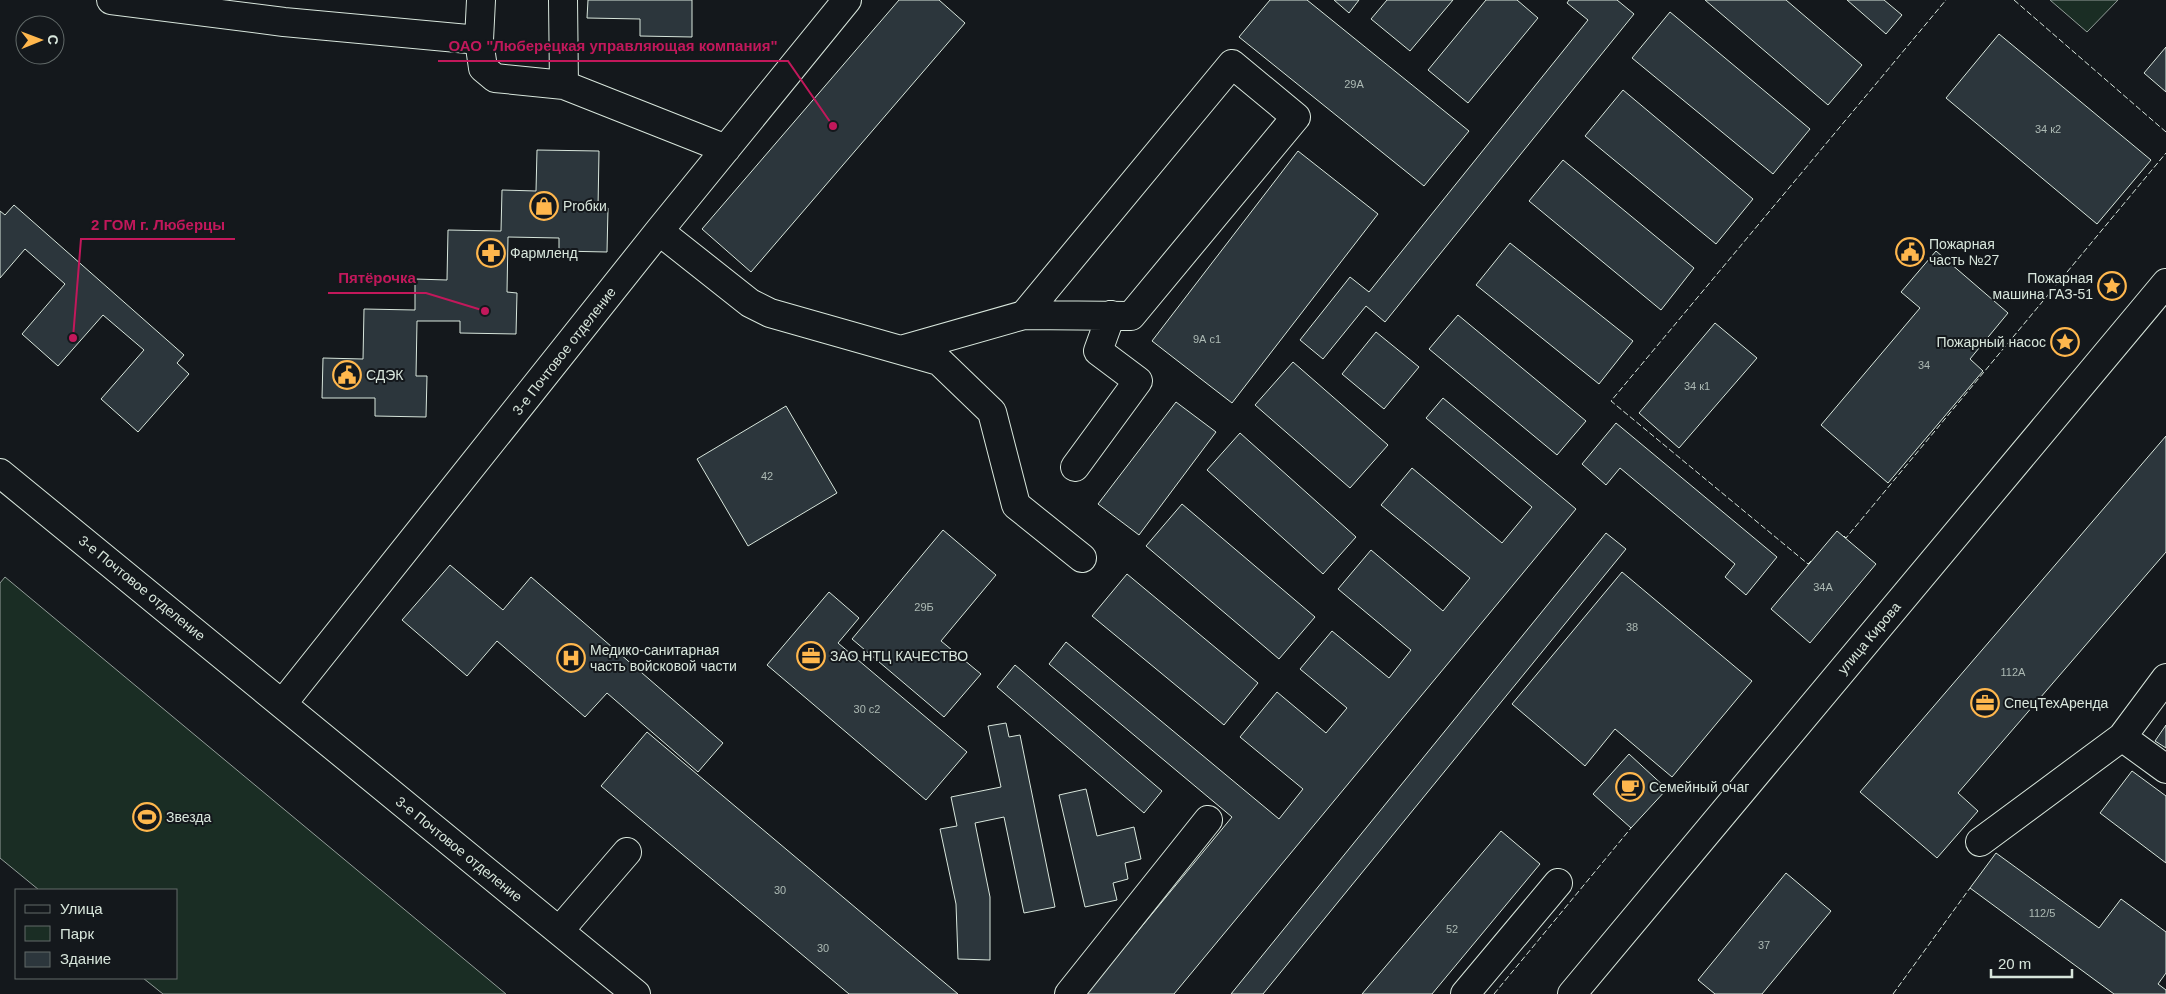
<svg xmlns="http://www.w3.org/2000/svg" width="2166" height="994" font-family="Arial,sans-serif">
	<style>
		.green { fill: #1a2d24; stroke: #939e99 }
		.building { fill: #2c363c; stroke: #d8e6dc }
		.lines { fill: none; stroke-linecap: round; stroke-linejoin: round }
		.minor-casing { stroke: #d8e6dc; stroke-width: 30 }
		.major-casing { stroke: #d8e6dc; stroke-width: 30 }
		.minor { stroke: #14181c; stroke-width: 28 }
		.major { stroke: #14181c; stroke-width: 28 }
		.fence { stroke: #d8e6dc; stroke-width: 1; stroke-dasharray: 6 2.5; stroke-linecap: butt }
		.labels { text-anchor: middle; stroke-width: 4; stroke-linejoin: round; paint-order: stroke }
		.number-label { font-size: 11px; fill: #adbab4 }
		.poi-label { font-size: 14px; fill: #d8e6dc; stroke: #14181c; text-anchor: start }
		.street-label { font-size: 14px; fill: #d8e6dc; stroke: #14181c }
		.leader { fill: none; stroke: #c2185b; stroke-width: 2 }
		.callout-dot { fill: #c2185b; stroke: #14181c; stroke-width: 2 }
		.callout-label { font-size: 15px; text-anchor: middle; font-weight: bold; fill: #c2185b; stroke: #14181c; stroke-width: 4; stroke-linejoin: round; paint-order: stroke }
	</style>
	<rect width="100%" height="100%" fill="#14181c"/>
	<path class="green" d="M2050,0h68l-31,32z
		M5,577l501,417h-343l-20,-16h33v-88h-137l-39,-32v-275z"/>
	<path class="building" d="M588,0h104v37l-52,-1v-17l-53,-1z
		M899,0h40l26,23 -214,249 -49,-43z
		M1270,0h37l162,131 -45,55 -185,-149z
		M1334,0h25l-10,13z
		M1387,0h66l-43,51 -39,-32z
		M1486,0h31l21,18 -70,85 -40,-33z
		M1569,0h48l17,14 -249,308 -19,-16 -43,53 -23,-19 50,-63 19,15 219,-272 -21,-17z
		M1705,0h81l76,65 -34,40z
		M1847,0h37l18,15 -16,19z
		M1670,12l140,117 -37,45 -141,-116z
		M1999,34l152,126 -54,64 -151,-126z
		M2166,47v45l-22,-19z
		M1623,90l130,109 -37,45 -131,-108z
		M537,150l62,1 -1,57h10l-1,44 -48,-1v-13l-51,-1 -1,55 10,1 -1,41 -56,-1v-12h-43l-1,55h11l-1,41 -51,-1v-18h-53l1,-40 40,1 1,-50 51,1v-31l32,1 1,-50 53,1 1,-41 34,1z
		M1298,151l80,63 -146,189 -80,-62z
		M1563,160l131,108 -33,42 -132,-109z
		M14,205l170,150 -7,8 12,11 -51,58 -37,-33 43,-49 -41,-35 -45,51 -36,-32 43,-50 -40,-35 -25,29v-67l5,4z
		M1510,243l123,98 -34,43 -123,-99z
		M1936,251l72,62 -38,46 13,12 -95,112 -67,-58 99,-117 -19,-16z
		M1458,315l128,106 -29,34 -128,-106z
		M1715,323l42,35 -78,90 -40,-35z
		M1376,332l43,35 -35,42 -42,-35z
		M1293,362l95,83 -38,43 -95,-83z
		M1443,398l133,111 -402,485h-88l146,-177 -183,-153 17,-22 213,177 24,-30 -63,-52 37,-45 49,41 21,-25 -47,-39 32,-38 57,47 22,-28 -73,-61 33,-39 72,61 27,-33 -89,-73 31,-37 90,75 30,-36 -106,-89z
		M1176,402l40,30 -77,103 -41,-31z
		M786,406l51,87 -89,53 -51,-87z
		M1616,423l161,134 -31,38 -21,-18 10,-13 -115,-96 -14,17 -24,-21z
		M1240,433l116,104 -33,37 -116,-104z
		M2166,436v116l-208,241 20,18 -41,47 -77,-66z
		M1182,504l133,113 -36,42 -133,-113z
		M943,530l53,45 -55,66 40,33 -37,43 -92,-78z
		M1837,531l39,33 -66,79 -39,-34z
		M1606,533l20,16 -363,445h-32z
		M450,565l53,45 28,-33 192,166 -25,29 -91,-79 -22,24 -88,-76 -30,35 -65,-56z
		M1622,572l130,109 -80,96 -57,-48 -30,37 -73,-62z
		M1127,574l131,109 -34,42 -132,-109z
		M829,592l30,26 -21,25 129,109 -41,48 -159,-135z
		M1015,665l147,126 -18,22 -147,-126z
		M1006,723l3,14 11,-2 35,172 -31,6 -20,-96 -29,6 15,74v63l-32,-1 -2,-55 -16,-75 17,-3 -6,-29 50,-10 -13,-61z
		M2166,725v23l-11,-7z
		M647,732l311,262h-109l-248,-208z
		M1629,754l38,35 -36,39 -38,-34z
		M2132,771l34,25v67l-66,-50z
		M1086,789l11,47 37,-9 7,32 -16,4 3,16 -15,4 4,17 -32,7 -26,-112z
		M1501,831l39,33 -108,130h-70z
		M1996,853l103,75 22,-29 45,33v41l-8,11 8,6v4h-52l-144,-106z
		M1786,873l45,38 -69,83h-47l-17,-14z"/>
	<g class="lines">
		<defs>
			<path id="minor" d="M111,0l173,22 195,18 4,28 12,10 69,7 -1,-85
				M479,40l2,-40
				M564,85l162,64
				M659,231l91,72 20,10 169,48 53,51 24,93 66,53
				M901,350l123,-35 208,-251 64,53 -165,199 -107,-1
				M1075,467l63,-86 -40,-30 13,-36
				M0,473l636,521
				M283,703l376,-472 188,-231
				M2122,737l44,32
				M1980,842l142,-105 44,-59
				M559,931l68,-79
				M1069,994l139,-174
				M1465,994l93,-111"/>
			<path id="major" d="M1572,994l594,-711"/>
		</defs>
		<use href="#minor" class="minor-casing"/>
		<use href="#major" class="major-casing"/>
		<use href="#minor" class="minor"/>
		<use href="#major" class="major"/>
		<path class="fence" d="M2014,0l152,132
			M1844,536l2,2 320,-385
			M1811,561l-3,3 -197,-163 335,-401
			M1494,994l137,-166
			M1893,994l77,-106"/>
	</g>
	<defs>
		<symbol id="shop-ring" viewBox="-11 -11 22 22"><circle r="9.5" fill="#14181c" stroke="#ffb74d" stroke-width="1.5"/><path d="M-5-2.5h2.3a2.7 3.5 0 0 1 5.4 0H5L5.5 6h-11ZM-1.5-2.5h3a1.5 2.3 0 0 0-3 0Z" fill="#ffb74d"/></symbol>
		<symbol id="civic-ring" viewBox="-11 -11 22 22"><circle r="9.5" fill="#14181c" stroke="#ffb74d" stroke-width="1.5"/><path d="M-.6-6.5H3V-4.5H.6V-3L4-1V1h2V6H-6V1h2V-1L-.6-3ZM-1.2 2.5V6h2.4V2.5Z" fill="#ffb74d"/></symbol>
		<symbol id="pharmacy-ring" viewBox="-11 -11 22 22"><circle r="9.5" fill="#14181c" stroke="#ffb74d" stroke-width="1.5"/><path d="M-2-6h4v4h4v4h-4v4h-4v-4h-4v-4h4Z" fill="#ffb74d"/></symbol>
		<symbol id="sight-ring" viewBox="-11 -11 22 22"><circle r="9.5" fill="#14181c" stroke="#ffb74d" stroke-width="1.5"/><path d="M0-6L1.8-2.2L6-1.7L2.9 1.2L3.7 5.4L0 3.3L-3.7 5.4L-2.9 1.2L-6-1.7L-1.8-2.2Z" fill="#ffb74d"/></symbol>
		<symbol id="office-ring" viewBox="-11 -11 22 22"><circle r="9.5" fill="#14181c" stroke="#ffb74d" stroke-width="1.5"/><path d="M-6-3h4V-5.5h4V-3h4V5H-6ZM-1-4.5V-3h2v-1.5ZM-6 0V1H6V0Z" fill="#ffb74d"/></symbol>
		<symbol id="hospital-ring" viewBox="-11 -11 22 22"><circle r="9.5" fill="#14181c" stroke="#ffb74d" stroke-width="1.5"/><path d="M-5-5h3v3.5h4V-5h3V5h-3V1.5h-4V5h-3Z" fill="#ffb74d"/></symbol>
		<symbol id="cafe-ring" viewBox="-11 -11 22 22"><circle r="9.5" fill="#14181c" stroke="#ffb74d" stroke-width="1.5"/><path d="M-5.5-4.5H6V0H3Q3 3.5 0 3.5H-2.5Q-5.5 3.5-5.5 0ZM3-3.2v2h1.7v-2ZM-6 4.5H4V6H-6Z" fill="#ffb74d"/></symbol>
		<symbol id="stadium-ring" viewBox="-11 -11 22 22"><circle r="9.5" fill="#14181c" stroke="#ffb74d" stroke-width="1.5"/><path d="M0-5a6.5 5 0 1 0 0 10a6.5 5 0 1 0 0-10ZM-3.5-1.8h7v3.6h-7Z" fill="#ffb74d"/></symbol>
	</defs>
	<g fill-rule="evenodd">
		<use href="#shop-ring" x="528" y="190" width="32" height="32"/>
		<use href="#civic-ring" x="1894" y="236" width="32" height="32"/>
		<use href="#pharmacy-ring" x="475" y="237" width="32" height="32"/>
		<use href="#sight-ring" x="2096" y="270" width="32" height="32"/>
		<use href="#sight-ring" x="2049" y="326" width="32" height="32"/>
		<use href="#civic-ring" x="331" y="359" width="32" height="32"/>
		<use href="#office-ring" x="795" y="640" width="32" height="32"/>
		<use href="#hospital-ring" x="555" y="642" width="32" height="32"/>
		<use href="#office-ring" x="1969" y="687" width="32" height="32"/>
		<use href="#cafe-ring" x="1614" y="771" width="32" height="32"/>
		<use href="#stadium-ring" x="131" y="801" width="32" height="32"/>
	</g>
	<g class="labels">
		<g class="number-label">
			<text x="1354" y="88">29А</text>
			<text x="2048" y="133">34 к2</text>
			<text x="1207" y="343">9А с1</text>
			<text x="1924" y="369">34</text>
			<text x="1697" y="390">34 к1</text>
			<text x="767" y="480">42</text>
			<text x="1823" y="591">34А</text>
			<text x="924" y="611">29Б</text>
			<text x="1632" y="631">38</text>
			<text x="2013" y="676">112А</text>
			<text x="867" y="713">30 с2</text>
			<text x="780" y="894">30</text>
			<text x="2042" y="917">112/5</text>
			<text x="1452" y="933">52</text>
			<text x="1764" y="949">37</text>
			<text x="823" y="952">30</text>
		</g>
		<g class="poi-label">
			<text x="563" y="211">Proбки</text>
			<text x="1929" y="249">Пожарная<tspan x="1929" dy="16">часть №27</tspan></text>
			<text x="510" y="258">Фармленд</text>
			<text x="2093" y="283" text-anchor="end">Пожарная<tspan x="2093" dy="16">машина ГАЗ-51</tspan></text>
			<text x="2046" y="347" text-anchor="end">Пожарный насос</text>
			<text x="366" y="380">СДЭК</text>
			<text x="590" y="655">Медико-санитарная<tspan x="590" dy="16">часть войсковой части</tspan></text>
			<text x="830" y="661">ЗАО НТЦ КАЧЕСТВО</text>
			<text x="2004" y="708">СпецТехАренда</text>
			<text x="1649" y="792">Семейный очаг</text>
			<text x="166" y="822">Звезда</text>
		</g>
		<g class="street-label">
			<text transform="translate(564 351) rotate(-52)" y="5">3-е Почтовое отделение</text>
			<text transform="translate(142 588) rotate(39)" y="5">3-е Почтовое отделение</text>
			<text transform="translate(1869 638) rotate(-50)" y="5">улица Кирова</text>
			<text transform="translate(459 849) rotate(39)" y="5">3-е Почтовое отделение</text>
		</g>
	</g>
	<path class="leader" d="M833 126L788 61H438M73 338L81 239H235M485 311L426 293H328"/>
	<g class="callout-dot">
		<circle cx="833" cy="126" r="5"/>
		<circle cx="73" cy="338" r="5"/>
		<circle cx="485" cy="311" r="5"/>
	</g>
	<g class="callout-label">
		<text x="613" y="51">ОАО "Люберецкая управляющая компания"</text>
		<text x="158" y="230">2 ГОМ г. Люберцы</text>
		<text x="377" y="283">Пятёрочка</text>
	</g>
	<rect x="15" y="889" width="162" height="90" fill="#14181c" stroke="#626a69"/>
	<rect x="25" y="905" width="25" height="8" fill="#14181c" stroke="#626a69"/>
	<text x="60" y="914" font-size="15" fill="#d8e6dc">Улица</text>
	<rect x="25" y="926" width="25" height="15" fill="#1a2d24" stroke="#626a69"/>
	<text x="60" y="939" font-size="15" fill="#d8e6dc">Парк</text>
	<rect x="25" y="952" width="25" height="15" fill="#2c363c" stroke="#626a69"/>
	<text x="60" y="964" font-size="15" fill="#d8e6dc">Здание</text>
	<g transform="translate(40 40) rotate(89)"><circle r="24" fill="#14181c" stroke="#626a69"/>
	<path d="M0-4L9 19L0 12L-9 19Z" fill="#ffb74d"/>
	<text y="-8" font-size="14" font-weight="bold" text-anchor="middle" fill="#d8e6dc">С</text>
	</g>
	<path d="M1991 969v8h81v-8" fill="none" stroke="#d8e6dc" stroke-width="2.5"/>
	<text x="1998" y="969" font-size="15" fill="#d8e6dc" stroke="#14181c" stroke-width="4" paint-order="stroke">20 m</text>
</svg>
